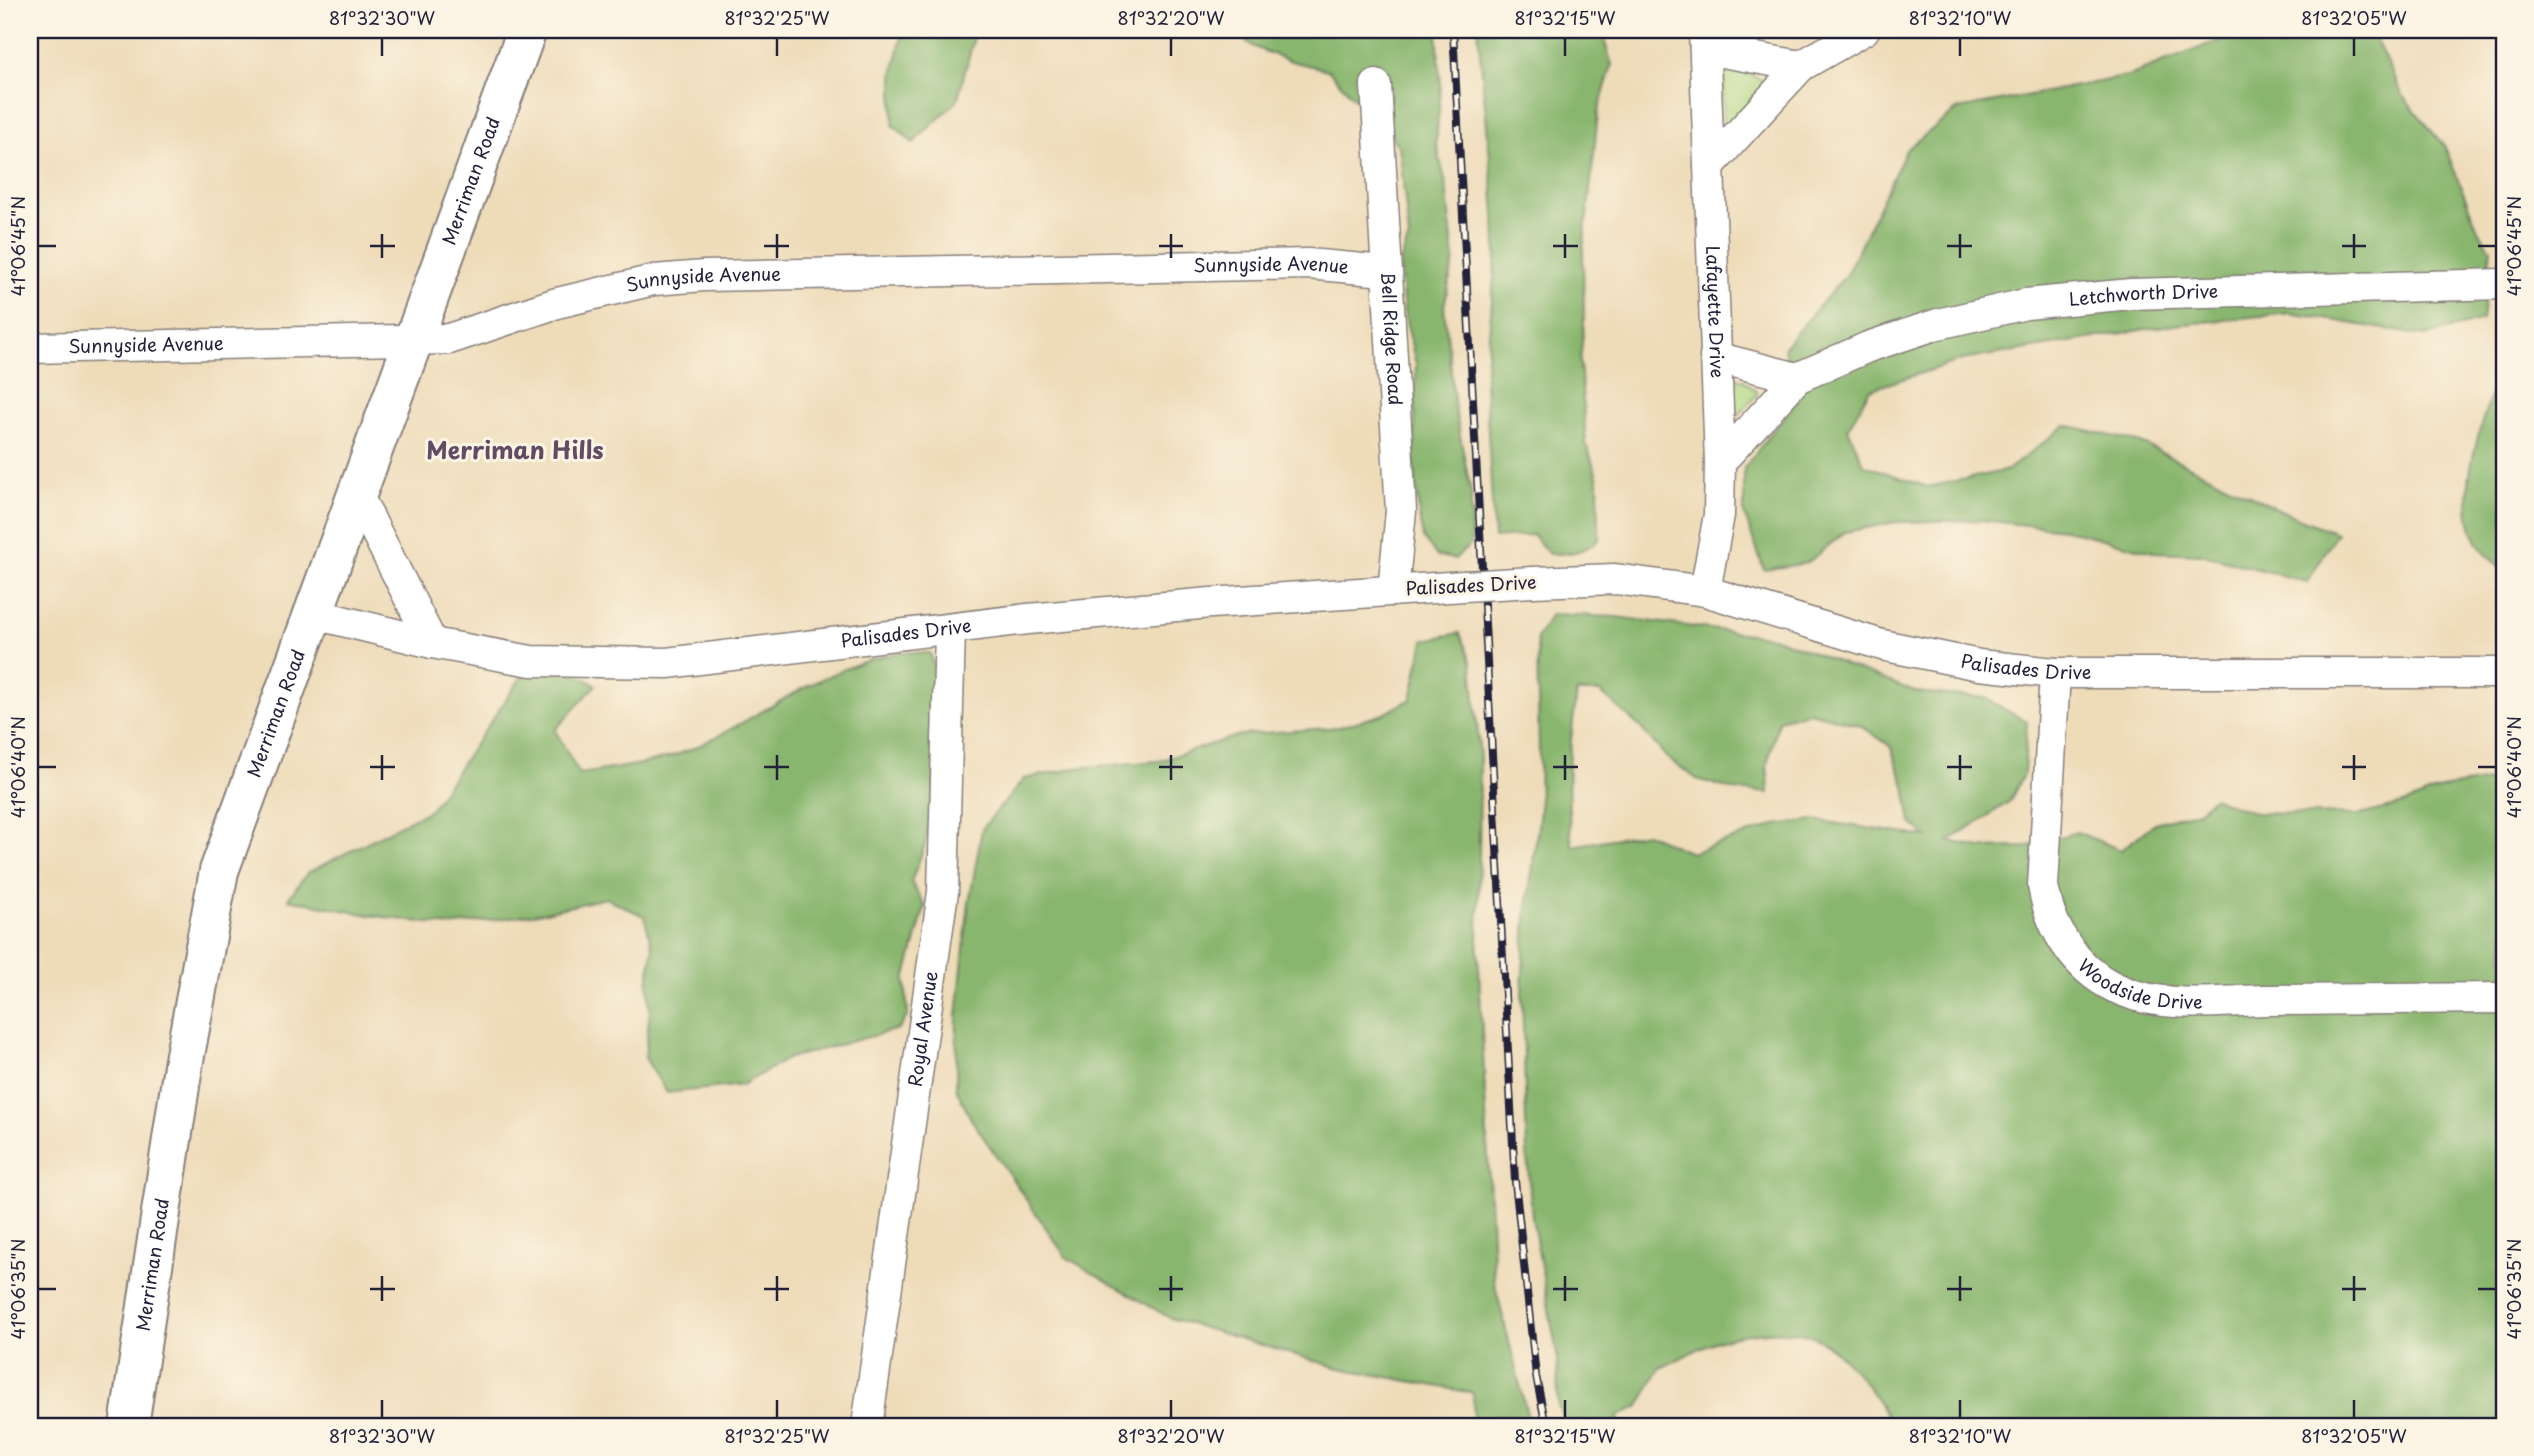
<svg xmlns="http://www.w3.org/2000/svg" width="2534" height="1456" font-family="'Playpen Sans',sans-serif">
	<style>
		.green { fill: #acd57f; stroke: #677c5d; stroke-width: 2 }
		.forest { fill: #89b66e; stroke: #566c54; stroke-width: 2; fill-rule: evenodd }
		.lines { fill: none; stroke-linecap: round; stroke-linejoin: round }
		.minor-casing { stroke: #887f7a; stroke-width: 33 }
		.major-casing { stroke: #887f7a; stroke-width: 42 }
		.minor { stroke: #fff; stroke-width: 30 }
		.major { stroke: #fff; stroke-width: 38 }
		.rail-casing { stroke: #22223b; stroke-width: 8 }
		.rail { stroke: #fcf5e5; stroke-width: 5; stroke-dasharray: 16; stroke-linecap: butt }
		.minor-bridge-casing { stroke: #887f7a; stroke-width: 33; stroke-linecap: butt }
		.minor-bridge { stroke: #fff; stroke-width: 30 }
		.ticks { fill: none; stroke: #22223b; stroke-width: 2.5 }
		.labels { text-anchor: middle; stroke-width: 6; stroke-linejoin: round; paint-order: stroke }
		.street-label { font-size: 18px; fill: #22223b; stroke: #fcf5e5 }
		.district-label { font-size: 24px; font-weight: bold; fill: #624b63; stroke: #fcf5e5 }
		.neatline { fill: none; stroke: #22223b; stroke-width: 2.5 }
		.ticks-label { font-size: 18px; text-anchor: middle; fill: #22223b }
	</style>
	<rect width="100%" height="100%" fill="#fcf5e5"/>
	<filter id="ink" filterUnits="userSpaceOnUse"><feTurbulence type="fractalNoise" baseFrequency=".0143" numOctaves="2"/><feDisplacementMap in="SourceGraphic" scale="14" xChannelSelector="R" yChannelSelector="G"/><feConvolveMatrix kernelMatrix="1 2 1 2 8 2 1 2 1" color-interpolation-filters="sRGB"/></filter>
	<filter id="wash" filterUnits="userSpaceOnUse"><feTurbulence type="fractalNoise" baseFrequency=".00686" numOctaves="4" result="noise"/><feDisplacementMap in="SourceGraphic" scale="28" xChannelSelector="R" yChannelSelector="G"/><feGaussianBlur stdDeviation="1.57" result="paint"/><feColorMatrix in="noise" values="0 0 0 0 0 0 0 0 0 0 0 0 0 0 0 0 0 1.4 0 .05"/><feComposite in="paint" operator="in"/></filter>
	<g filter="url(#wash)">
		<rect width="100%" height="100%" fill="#eedcb9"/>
		<path class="green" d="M1724,64h8l31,17 1,6 -38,43 -3,-5z
			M1734,377l9,3 15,13 -19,22 -5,-5z"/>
		<path class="forest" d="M903,30h73l-19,71 -44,42 -20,-18v-50z
			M1232,30h205l4,57 -5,55 10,42 8,76 -10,46 11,103 16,84v51l-16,15 -18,-3 -14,-18 -4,-23 -5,-55 2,-96 -12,-52 -4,-48 9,-27 -10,-91 -71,-76 -37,-9 -37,-14z
			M1478,30h123l11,35 -14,47 -5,51 -10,88 1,73 -4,38 6,81 12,36 1,60c-15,14 -30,15 -50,15l-16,-19 -39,3 -9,-159 11,-123 -1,-44z
			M2245,30h126l32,66 42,51 34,85 12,17 -9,71 -57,16 -135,-23 -125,13 -203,34 -93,30 -21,39 16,36 64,22 80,-17 58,-45 75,18 154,74 42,16 -30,49 -106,-28 -48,-2 -89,-23 -83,-9 -85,2 -51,10 -38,31 -43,7 -20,-57v-45l53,-68 -13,-53 62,-72 60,-125 52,-41 171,-33z
			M2504,382v190c-8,-9 -20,-18 -26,-28 -24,-41 1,-116 16,-158z
			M1551,614l65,3 157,20 143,55 69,6 42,24 -3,51 -14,28 -61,40 32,7 44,-1 52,-15 44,18 34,-27 43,-12 15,-13 42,15 105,2 47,-12 34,-14 53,-9 10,-5v651h-612c-12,-27 -56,-87 -87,-92 -28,-5 -70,-1 -96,10 -17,7 -32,17 -49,24l-21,38 -22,11 5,9h-56l-8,-21 -1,-51 -25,-137 -5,-62 -5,-163 4,-77 14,-104 -3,-173zM1577,692h23l40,35 27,31 30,21 37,11 35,3 -2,-28 12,-45 30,-8 51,13 30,21 15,40 6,37 16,14 -113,-17 -39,5 -84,28 -45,-20 -74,13c-7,-53 -3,-102 5,-154z
			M1460,633l12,31 8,94 -2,191 16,332 36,145h-56l-1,-33 -134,-25 -169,-50 -104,-61 -95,-138 -15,-31 1,-72 11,-107 14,-80 42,-50 52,-11 83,-7 81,-26 99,-8 45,-13 27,-15 13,-59z
			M903,652l27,1 11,37 -8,114 -8,41 -14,37 14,24 -20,74 3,35 -9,14 -110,29 -47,27 -75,8 -22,-35 5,-49 -2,-27 5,-33 -9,-33 -38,-18 -60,14 -96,14 -81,-11 -81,-16 19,-26 123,-63 97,-141 30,-6 39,22 -41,45 24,44c37,-6 80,-10 115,-26 71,-33 130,-83 209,-96z"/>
	</g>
	<g filter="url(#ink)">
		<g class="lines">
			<defs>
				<g id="minor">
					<path id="s1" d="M1704,30l16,432 -1,53 -14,76"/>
					<path d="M1705,49l96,17 63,-36"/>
					<path id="s2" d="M1376,85l25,426 -8,80"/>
					<path d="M1709,166l92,-100"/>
					<path id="s3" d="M30,348l419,-9 108,-36 97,-23 50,-4 604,-12 77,7"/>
					<path id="s4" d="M1715,357l82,21 71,-31 70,-23 88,-20 105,-10 373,-10"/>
					<path d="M1720,462l77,-84"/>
					<path id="s5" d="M358,496l74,147 99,18 136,2 361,-44 183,-16 253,-17"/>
					<path id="s6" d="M1533,582l82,-3 90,12 177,54 97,20 76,8h449"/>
					<path d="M314,614l118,29"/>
					<path id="s7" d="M2055,673l-12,213c8,46 36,88 80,105 42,18 98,10 142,9 80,0 160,-1 239,-2"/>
					<path id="s8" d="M867,1426l76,-534 7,-262"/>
				</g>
				<g id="major">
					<path id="s9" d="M129,1426l54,-360 36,-195 308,-841"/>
				</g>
			</defs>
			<use href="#minor" class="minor-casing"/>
			<use href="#major" class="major-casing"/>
			<use href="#minor" class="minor"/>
			<use href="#major" class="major"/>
			<defs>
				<path id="rail" d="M1453,30l62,1151 21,195 10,50"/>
			</defs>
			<use href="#rail" class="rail-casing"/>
			<use href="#rail" class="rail"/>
			<defs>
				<path id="minor-bridge" d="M1464,586l69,-4"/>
			</defs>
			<use href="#minor-bridge" class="minor-bridge-casing"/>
			<use href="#minor-bridge" class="minor-bridge"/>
		</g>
	</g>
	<path class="ticks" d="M382,38v18M777,38v18M1171,38v18M1565,38v18M1960,38v18M2354,38v18M382,234v24M777,234v24M1171,234v24M1565,234v24M1960,234v24M2354,234v24M38,246h18M370,246h25M764,246h25M1159,246h24M1553,246h25M1947,246h25M2342,246h24M2478,246h18M382,755v25M777,755v25M1171,755v25M1565,755v25M1960,755v25M2354,755v25M38,767h18M370,767h25M764,767h25M1159,767h24M1553,767h25M1947,767h25M2342,767h24M2478,767h18M382,1276v25M777,1276v25M1171,1276v25M1565,1276v25M1960,1276v25M2354,1276v25M38,1289h18M370,1289h25M764,1289h25M1159,1289h24M1553,1289h25M1947,1289h25M2342,1289h24M2478,1289h18M382,1400v18M777,1400v18M1171,1400v18M1565,1400v18M1960,1400v18M2354,1400v18"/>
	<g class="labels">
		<g class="street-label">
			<text dy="6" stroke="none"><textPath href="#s9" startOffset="1297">Merriman Road</textPath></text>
			<text dy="6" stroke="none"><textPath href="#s3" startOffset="1250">Sunnyside Avenue</textPath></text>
			<text dy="6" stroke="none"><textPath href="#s3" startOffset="682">Sunnyside Avenue</textPath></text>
			<text dy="6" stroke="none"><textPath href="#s4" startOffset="444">Letchworth Drive</textPath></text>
			<text dy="6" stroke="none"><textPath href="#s1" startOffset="282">Lafayette Drive</textPath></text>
			<text dy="6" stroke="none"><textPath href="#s2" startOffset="254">Bell Ridge Road</textPath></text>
			<text dy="6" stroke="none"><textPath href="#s3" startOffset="116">Sunnyside Avenue</textPath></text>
			<text transform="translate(1471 586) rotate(-3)" y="6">Palisades Drive</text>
			<text dy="6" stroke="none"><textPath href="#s5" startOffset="642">Palisades Drive</textPath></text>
			<text dy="6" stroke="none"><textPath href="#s6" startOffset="504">Palisades Drive</textPath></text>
			<text dy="6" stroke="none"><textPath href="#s9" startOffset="730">Merriman Road</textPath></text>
			<text dy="6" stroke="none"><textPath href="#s7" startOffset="366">Woodside Drive</textPath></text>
			<text dy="6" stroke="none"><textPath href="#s8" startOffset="401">Royal Avenue</textPath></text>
			<text dy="6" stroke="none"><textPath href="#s9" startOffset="163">Merriman Road</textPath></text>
		</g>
		<g class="district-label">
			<text x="515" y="459">Merriman Hills</text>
		</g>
	</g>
	<rect width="2534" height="1456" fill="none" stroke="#fcf5e5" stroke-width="77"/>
	<rect x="38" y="38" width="2458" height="1380" class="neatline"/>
	<g class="ticks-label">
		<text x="382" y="25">81°32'30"W</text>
		<text x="777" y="25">81°32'25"W</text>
		<text x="1171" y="25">81°32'20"W</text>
		<text x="1565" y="25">81°32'15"W</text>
		<text x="1960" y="25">81°32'10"W</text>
		<text x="2354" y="25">81°32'05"W</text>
		<text transform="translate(19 246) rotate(-90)" y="6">41°06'45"N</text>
		<text transform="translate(2515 246) rotate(-90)" y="6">41°06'45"N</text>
		<text transform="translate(19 767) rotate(-90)" y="6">41°06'40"N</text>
		<text transform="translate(2515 767) rotate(-90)" y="6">41°06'40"N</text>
		<text transform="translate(19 1289) rotate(-90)" y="6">41°06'35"N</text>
		<text transform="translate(2515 1289) rotate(-90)" y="6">41°06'35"N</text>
		<text x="382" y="1443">81°32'30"W</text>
		<text x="777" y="1443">81°32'25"W</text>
		<text x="1171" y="1443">81°32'20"W</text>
		<text x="1565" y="1443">81°32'15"W</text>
		<text x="1960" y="1443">81°32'10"W</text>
		<text x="2354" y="1443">81°32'05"W</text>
	</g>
</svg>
